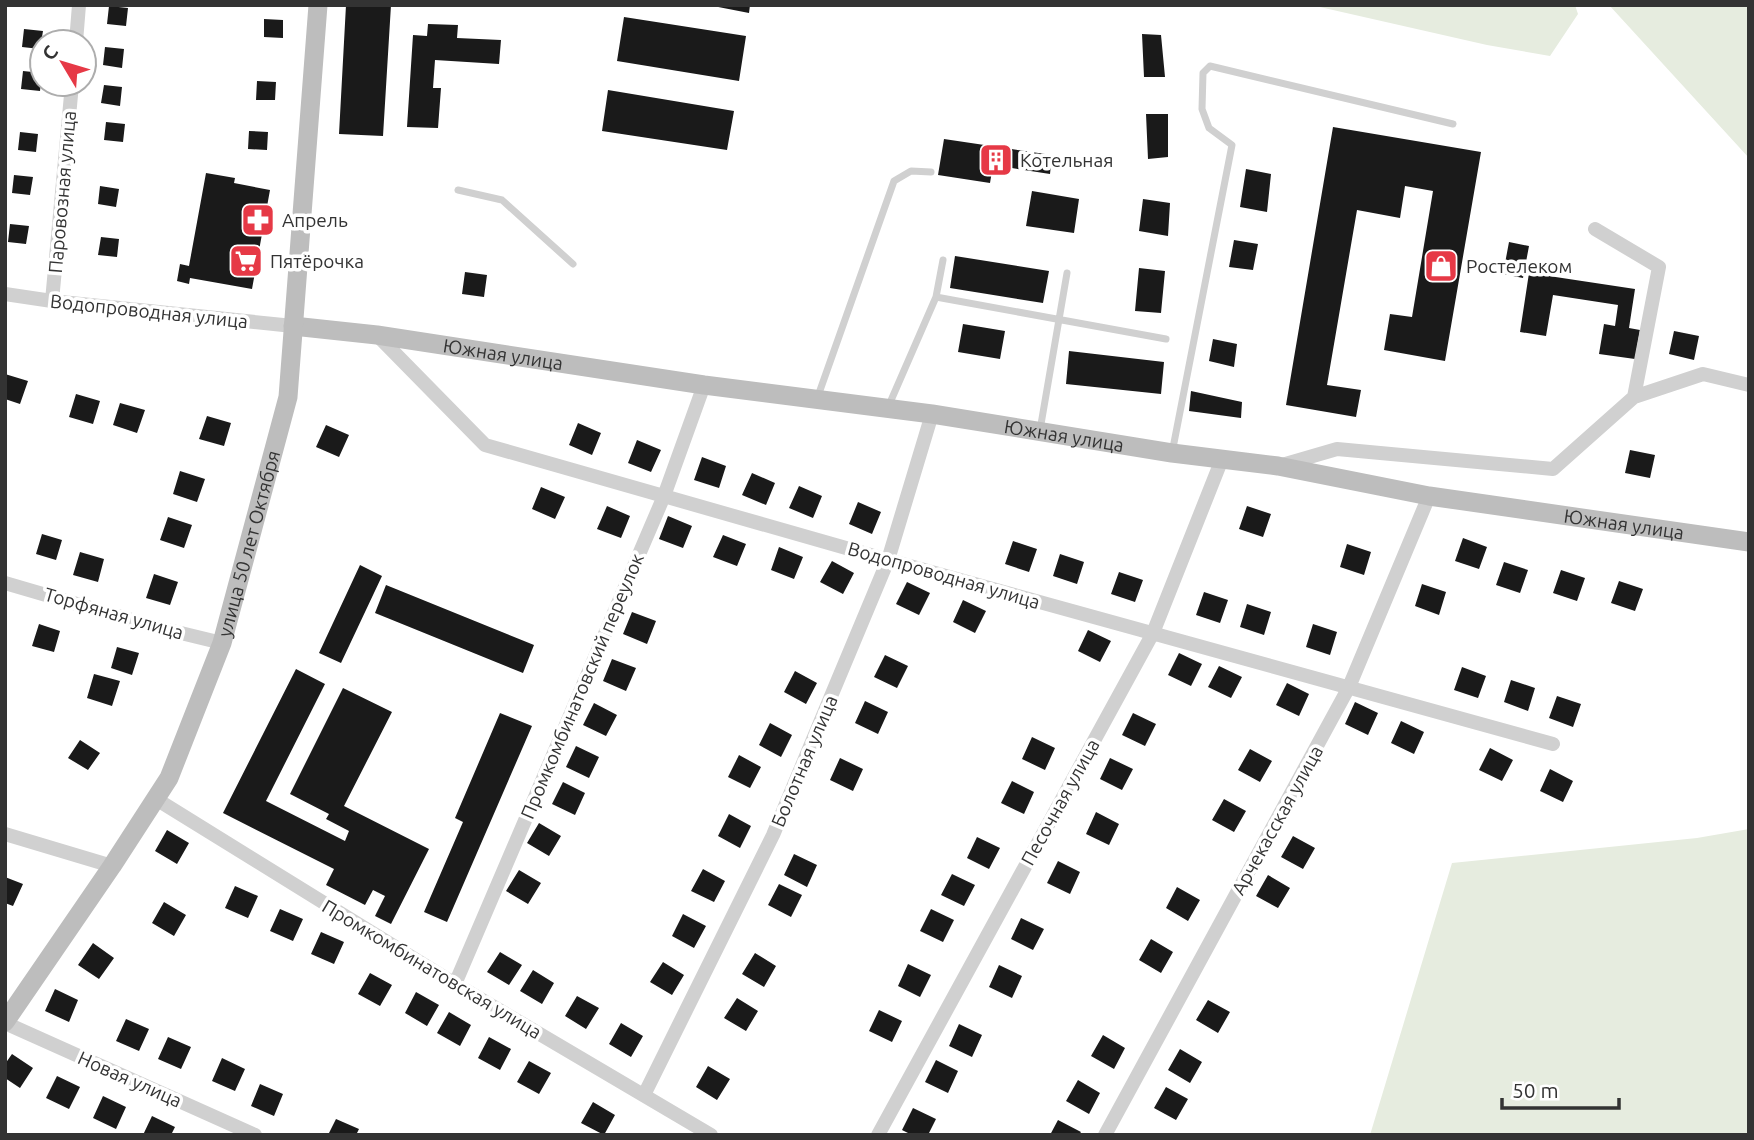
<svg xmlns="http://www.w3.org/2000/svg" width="1754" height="1140" font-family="Ubuntu,sans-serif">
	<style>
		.green { fill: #e6ecdf }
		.building { fill: #1a1a1a }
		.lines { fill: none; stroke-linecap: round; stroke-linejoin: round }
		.lane { stroke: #d0d0d0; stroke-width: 7 }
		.street { stroke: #d0d0d0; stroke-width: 14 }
		.secondary { stroke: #bdbdbd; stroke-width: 19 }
		.labels { text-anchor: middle; stroke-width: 7; stroke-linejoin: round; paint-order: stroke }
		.poi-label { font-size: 19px; fill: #333; stroke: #fff; text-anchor: start }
		.street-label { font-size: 19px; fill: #333; stroke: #fff }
	</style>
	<rect width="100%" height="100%" fill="#fff"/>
	<path class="green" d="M1311,5h264l3,9 -28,42 -63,-11z
		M1609,5h140v153z
		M1749,829v306h-379l82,-272 245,-25z"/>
	<path class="building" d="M346,5h45l-8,131 -44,-2z
		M708,5h42l-1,8z
		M109,6l19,2 -2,18 -19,-2z
		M624,17l122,19 -7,45 -122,-20z
		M264,19l19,1v18l-19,-1z
		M428,24l30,1 -1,13 44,2 -2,24 -64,-4 -2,28h8l-3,40 -31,-1 6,-92 14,1z
		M24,29l19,2 -3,18 -18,-2z
		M1142,34l19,1 4,42h-21z
		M105,47l19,2 -2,19 -19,-3z
		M23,71l19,2 -2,18 -19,-2z
		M257,81l19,1 -1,18h-19z
		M104,85l18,2 -2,19 -19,-3z
		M608,90l126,21 -7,39 -125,-19z
		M1146,114h22v43l-20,2z
		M106,122l19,2 -2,18 -19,-2z
		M1333,127l148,25 -36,209 -61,-11 6,-36 22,3 21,-126 -28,-5 -5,32 -43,-8 -30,175 34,5 -5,27 -70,-12z
		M249,131l19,1 -1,18 -19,-1z
		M20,132l18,2 -2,18 -18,-2z
		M944,139l108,16 -2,19 -57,-9 -3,18 -52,-8z
		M1246,169l25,5 -4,38 -27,-5z
		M206,173l29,5 -1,5 36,7 -18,99 -62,-11 -1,6 -12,-3 3,-17 9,2z
		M14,175l19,2 -3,18 -18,-2z
		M100,186l19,3 -3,18 -18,-3z
		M1032,191l47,8 -5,34 -48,-7z
		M1143,199l27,4 -2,33 -29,-5z
		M10,224l19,2 -3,18 -18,-2z
		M101,237l18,2 -2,18 -19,-2z
		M1234,240l24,4 -5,26 -24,-3z
		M1509,242l20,4 -6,32 -20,-4z
		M955,256l94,15 -6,32 -93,-15z
		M1139,268l26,3 -4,42 -26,-2z
		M465,272l22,3 -3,22 -22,-3z
		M1529,273l106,16 -6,39 11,2 -5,29 -36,-5 5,-30 11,2 3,-21 -65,-10 -7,41 -26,-4z
		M963,324l42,7 -5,28 -42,-7z
		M1674,331l25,5 -5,24 -25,-6z
		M1213,339l24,5 -3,23 -25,-6z
		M1069,351l95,11 -3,32 -95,-10z
		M5,374l23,7 -8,23 -15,-5z
		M1191,391l51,11 -1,16 -52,-7z
		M76,394l24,7 -7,23 -24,-7z
		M120,403l25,7 -8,23 -24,-8z
		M207,416l24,7 -7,23 -25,-7z
		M578,423l23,10 -9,22 -23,-10z
		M326,425l23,10 -10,22 -23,-10z
		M637,440l24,10 -10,22 -23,-9z
		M1630,450l25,5 -5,23 -25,-5z
		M702,457l24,9 -7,22 -25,-8z
		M180,471l25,8 -8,23 -24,-8z
		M752,473l23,10 -9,22 -24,-10z
		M799,486l23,10 -9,22 -24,-10z
		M541,487l24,10 -10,22 -23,-10z
		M858,502l23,10 -9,22 -23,-10z
		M607,506l23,10 -9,22 -24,-9z
		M1247,506l24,8 -8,23 -24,-8z
		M668,516l24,10 -9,22 -24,-9z
		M168,517l24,8 -8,23 -24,-8z
		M42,534l20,6 -6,20 -20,-6z
		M723,535l23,9 -9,22 -24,-9z
		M1463,538l24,9 -8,22 -24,-8z
		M1013,541l24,8 -8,23 -24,-8z
		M1347,544l24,8 -7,23 -24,-8z
		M779,547l24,10 -9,22 -23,-9z
		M80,552l24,7 -6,23 -25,-7z
		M1060,554l24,8 -7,22 -24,-8z
		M832,561l22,12 -11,21 -23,-12z
		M1504,562l24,8 -8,23 -24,-8z
		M360,565l22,11 -41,87 -22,-10z
		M1561,570l24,8 -8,23 -24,-8z
		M1119,572l24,8 -8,22 -24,-8z
		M154,574l24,8 -8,23 -24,-7z
		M1619,581l24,8 -8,22 -24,-8z
		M907,582l23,11 -11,22 -23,-11z
		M1422,584l24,8 -7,23 -24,-9z
		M386,585l148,60 -11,28 -148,-60z
		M1204,592l24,8 -8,23 -24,-8z
		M963,600l23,11 -11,22 -22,-11z
		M1247,604l24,8 -7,23 -24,-8z
		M632,612l24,9 -9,23 -24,-10z
		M39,624l21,7 -6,21 -22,-6z
		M1313,624l24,8 -7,23 -24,-8z
		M1088,630l23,11 -11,21 -22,-11z
		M117,647l22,6 -7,22 -21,-7z
		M1179,653l23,11 -11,22 -23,-11z
		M885,655l23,11 -11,22 -23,-11z
		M612,659l24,9 -10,23 -23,-10z
		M1219,666l23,11 -11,21 -23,-11z
		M1462,667l24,9 -8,22 -24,-8z
		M296,669l29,15 -59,117 79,40 4,-10 -23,-12 3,-5 -39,-20 53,-106 49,24 -48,94 85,43 -38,75 -16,-8 10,-20 -12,-6 -8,15 -39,-20 8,-16 -111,-56z
		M795,671l22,12 -11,21 -22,-12z
		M94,674l26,7 -8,25 -25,-8z
		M1511,680l24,8 -7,23 -24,-9z
		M1287,683l22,11 -10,22 -23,-11z
		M1557,696l24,8 -8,23 -24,-9z
		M865,701l23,11 -10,22 -23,-11z
		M1355,702l23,11 -10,22 -23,-11z
		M594,703l23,12 -11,21 -23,-11z
		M500,713l32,13 -85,196 -23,-10 39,-90 -8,-4z
		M1133,713l23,11 -11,22 -23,-11z
		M1401,721l23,11 -10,22 -23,-11z
		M770,723l22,12 -11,22 -22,-12z
		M1032,737l23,11 -10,22 -23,-11z
		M80,740l20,13 -12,17 -20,-12z
		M576,746l23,11 -10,21 -23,-11z
		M1490,748l23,12 -11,21 -23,-11z
		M1250,749l22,12 -12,21 -22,-12z
		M739,755l22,12 -11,21 -22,-11z
		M840,758l23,11 -10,22 -23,-11z
		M1110,758l23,11 -11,21 -22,-11z
		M1550,769l23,12 -10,21 -23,-11z
		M1012,781l22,11 -10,22 -23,-11z
		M563,782l22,11 -10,22 -23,-11z
		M1224,799l22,12 -12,21 -22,-12z
		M1096,812l23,12 -10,21 -23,-11z
		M729,814l22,12 -11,22 -22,-12z
		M539,823l22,13 -12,20 -22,-13z
		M167,830l22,13 -12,21 -22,-13z
		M1293,836l22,12 -12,21 -22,-12z
		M977,837l23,11 -11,21 -22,-11z
		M794,854l23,11 -10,22 -23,-12z
		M1058,861l22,11 -10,22 -23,-11z
		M703,869l22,12 -11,21 -23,-11z
		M519,870l22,13 -13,21 -22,-13z
		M952,874l23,11 -11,21 -23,-11z
		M1268,875l22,13 -12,20 -22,-12z
		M5,877l18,7 -10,22 -8,-3z
		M779,884l23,11 -11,22 -23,-12z
		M235,886l23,10 -10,22 -23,-10z
		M1177,887l23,13 -12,21 -22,-13z
		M164,902l22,13 -12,21 -22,-13z
		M280,909l23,10 -10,22 -23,-10z
		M931,909l23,11 -11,22 -23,-11z
		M683,914l23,12 -12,22 -22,-12z
		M1021,918l23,11 -11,21 -22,-11z
		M321,932l23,10 -10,22 -23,-10z
		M1151,939l22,13 -12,21 -22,-13z
		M93,943l21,15 -15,21 -21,-14z
		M500,952l22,13 -13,20 -22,-13z
		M755,953l21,13 -12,21 -22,-13z
		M663,962l21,13 -12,20 -22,-13z
		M908,964l23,11 -11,22 -22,-11z
		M999,965l23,11 -10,22 -23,-11z
		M533,970l21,13 -12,21 -22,-13z
		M370,973l22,12 -12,21 -22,-12z
		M55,989l23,11 -9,22 -24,-11z
		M416,992l23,13 -12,21 -22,-13z
		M577,996l22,12 -13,21 -21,-13z
		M737,998l21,13 -12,20 -22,-13z
		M1208,1000l22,12 -12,21 -22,-13z
		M879,1010l23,11 -10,21 -23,-11z
		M449,1012l22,13 -11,21 -23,-13z
		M126,1019l23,10 -10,22 -23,-10z
		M621,1023l22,13 -12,21 -22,-13z
		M959,1024l23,11 -10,22 -23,-11z
		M1103,1035l22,13 -11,21 -23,-13z
		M168,1037l23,10 -10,22 -23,-10z
		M489,1037l22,12 -11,21 -22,-12z
		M1180,1049l22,13 -12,21 -22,-13z
		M12,1054l21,14 -13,20 -15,-10v-14z
		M222,1058l23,11 -10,22 -23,-10z
		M936,1060l22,11 -10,22 -23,-11z
		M529,1061l22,12 -12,21 -22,-12z
		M708,1066l22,13 -13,21 -21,-13z
		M57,1076l23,11 -11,22 -23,-11z
		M1078,1080l22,13 -11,21 -23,-13z
		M260,1084l23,10 -9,22 -23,-10z
		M1166,1087l22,12 -12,21 -22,-12z
		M103,1096l23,11 -10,22 -23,-11z
		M593,1102l22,13 -11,20 -23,-12z
		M913,1108l23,11 -8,16h-16l-10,-5z
		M152,1116l23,11 -4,8h-28z
		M336,1119l23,10 -3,6h-28z
		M1058,1120l23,12 -2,3h-29z"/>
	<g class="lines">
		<path class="lane" d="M458,190l44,10 71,64
			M936,297l230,42
			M818,396l76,-215 17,-10 20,1
			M889,405l47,-108 7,-37
			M1040,430l27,-157
			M1172,453l60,-308 -23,-17 -7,-19 1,-36 7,-7 243,58"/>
		<path class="street" d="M76,42l3,-37
			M1595,229l64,38 -25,130
			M5,294l47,7 241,25
			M52,301l20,-217
			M377,335l108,110 403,115 665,184
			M1282,465l55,-16 216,20 81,-72 69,-23 46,11
			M5,583l147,43 70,17
			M156,799l299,185 256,151
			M5,834l107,32
			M455,984l209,-488 40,-111
			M5,1023l250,112
			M644,1095l129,-260 115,-275 44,-146
			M878,1135l275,-502 69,-174
			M1105,1135l244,-448 80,-191"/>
		<g class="secondary">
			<path id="s1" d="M293,326l84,9 327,50 228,29 240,39 106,13 151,30 320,46"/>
			<path id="s2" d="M5,1022l107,-156 57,-88 53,-135 66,-246 30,-392"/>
		</g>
	</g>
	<defs>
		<symbol id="building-square" viewBox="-11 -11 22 22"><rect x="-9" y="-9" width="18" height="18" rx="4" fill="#e63946" stroke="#fff"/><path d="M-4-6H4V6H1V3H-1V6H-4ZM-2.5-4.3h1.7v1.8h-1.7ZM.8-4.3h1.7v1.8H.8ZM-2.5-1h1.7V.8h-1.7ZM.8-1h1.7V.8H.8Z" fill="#fff"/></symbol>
		<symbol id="pharmacy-square" viewBox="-11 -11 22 22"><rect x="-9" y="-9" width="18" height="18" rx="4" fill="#e63946" stroke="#fff"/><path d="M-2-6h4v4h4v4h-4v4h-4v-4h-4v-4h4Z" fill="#fff"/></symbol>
		<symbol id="supermarket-square" viewBox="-11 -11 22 22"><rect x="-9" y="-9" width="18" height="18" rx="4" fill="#e63946" stroke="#fff"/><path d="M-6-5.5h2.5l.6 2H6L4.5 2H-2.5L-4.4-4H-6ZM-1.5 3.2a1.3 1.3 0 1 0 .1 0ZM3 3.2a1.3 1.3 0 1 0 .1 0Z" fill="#fff"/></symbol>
		<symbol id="shop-square" viewBox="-11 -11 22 22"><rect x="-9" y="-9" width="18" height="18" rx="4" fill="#e63946" stroke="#fff"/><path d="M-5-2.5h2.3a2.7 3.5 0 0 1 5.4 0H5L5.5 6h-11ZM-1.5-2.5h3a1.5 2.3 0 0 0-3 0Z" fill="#fff"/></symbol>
	</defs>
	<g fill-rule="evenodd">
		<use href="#building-square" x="977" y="141" width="38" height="38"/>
		<use href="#pharmacy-square" x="239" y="201" width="38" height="38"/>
		<use href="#supermarket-square" x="227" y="242" width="38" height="38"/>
		<use href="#shop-square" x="1422" y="247" width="38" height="38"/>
	</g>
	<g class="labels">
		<g class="poi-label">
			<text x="1020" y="167">Котельная</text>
			<text x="282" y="227">Апрель</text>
			<text x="270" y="268">Пятёрочка</text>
			<text x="1466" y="273">Ростелеком</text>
		</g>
		<g class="street-label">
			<text transform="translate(62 192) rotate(-85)" y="7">Паровозная улица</text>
			<text transform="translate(149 311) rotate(6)" y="7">Водопроводная улица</text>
			<text dy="7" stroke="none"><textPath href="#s1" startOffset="212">Южная улица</textPath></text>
			<text dy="7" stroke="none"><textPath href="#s1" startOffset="779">Южная улица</textPath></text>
			<text dy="7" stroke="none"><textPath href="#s1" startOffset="1346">Южная улица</textPath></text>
			<text dy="7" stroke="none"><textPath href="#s2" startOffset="542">улица 50 лет Октября</textPath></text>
			<text transform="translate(944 575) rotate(16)" y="7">Водопроводная улица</text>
			<text transform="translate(114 613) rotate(16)" y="7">Торфяная улица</text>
			<text transform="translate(582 686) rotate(-67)" y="7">Промкомбинатовский переулок</text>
			<text transform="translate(804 761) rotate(-67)" y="7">Болотная улица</text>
			<text transform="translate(1060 802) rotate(-61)" y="7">Песочная улица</text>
			<text transform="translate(1277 820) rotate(-61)" y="7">Арчекасская улица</text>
			<text transform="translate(432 969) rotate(31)" y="7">Промкомбинатовская улица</text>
			<text transform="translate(130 1079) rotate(24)" y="7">Новая улица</text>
		</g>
	</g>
	<rect width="1754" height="1140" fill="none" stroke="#333333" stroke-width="14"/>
	<g transform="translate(63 63) rotate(308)"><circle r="33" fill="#ffffff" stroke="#adadad" stroke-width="2"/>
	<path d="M0-5L12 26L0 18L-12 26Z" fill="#e63946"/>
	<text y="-10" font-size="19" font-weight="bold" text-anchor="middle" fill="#333333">С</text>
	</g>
	<path d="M1502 1098v10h117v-10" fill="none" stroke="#333333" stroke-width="3.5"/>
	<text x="1512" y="1098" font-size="21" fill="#333333" stroke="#ffffff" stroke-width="5" paint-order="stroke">50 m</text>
</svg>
